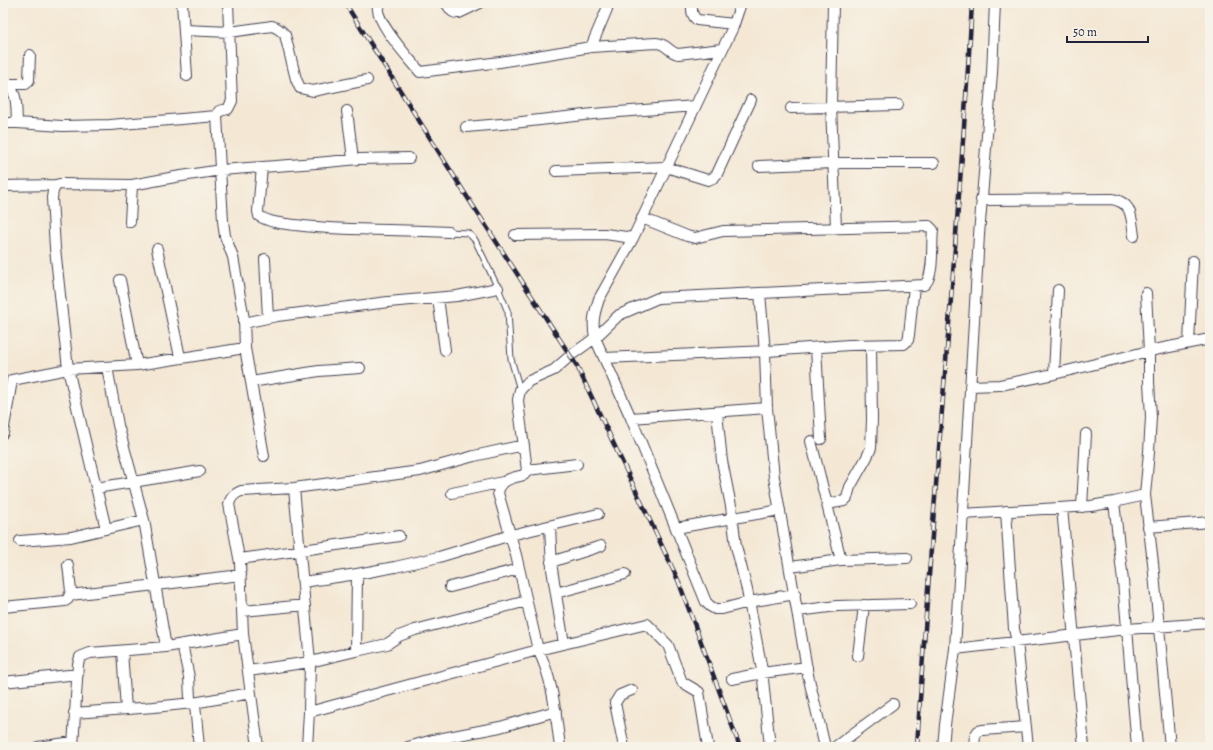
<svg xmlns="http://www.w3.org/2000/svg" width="1213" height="750" font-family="Alegreya,serif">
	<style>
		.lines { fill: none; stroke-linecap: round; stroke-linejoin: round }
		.service-casing { stroke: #424052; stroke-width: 7 }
		.minor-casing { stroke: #424052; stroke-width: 12 }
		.service { stroke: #fff; stroke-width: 5 }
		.minor { stroke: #fff; stroke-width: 10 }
		.rail-casing { stroke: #22223b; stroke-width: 4.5 }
		.rail { stroke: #f7f3e8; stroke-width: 3; stroke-dasharray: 9; stroke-linecap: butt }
	</style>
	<rect width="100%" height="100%" fill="#f7f3e8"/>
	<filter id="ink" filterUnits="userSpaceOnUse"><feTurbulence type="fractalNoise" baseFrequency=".025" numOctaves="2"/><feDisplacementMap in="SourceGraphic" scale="8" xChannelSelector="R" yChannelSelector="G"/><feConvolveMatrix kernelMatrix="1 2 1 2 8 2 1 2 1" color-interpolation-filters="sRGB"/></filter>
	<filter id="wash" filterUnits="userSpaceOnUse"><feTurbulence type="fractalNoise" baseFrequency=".012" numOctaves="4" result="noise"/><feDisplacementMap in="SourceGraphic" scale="16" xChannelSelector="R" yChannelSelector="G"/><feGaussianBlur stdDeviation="0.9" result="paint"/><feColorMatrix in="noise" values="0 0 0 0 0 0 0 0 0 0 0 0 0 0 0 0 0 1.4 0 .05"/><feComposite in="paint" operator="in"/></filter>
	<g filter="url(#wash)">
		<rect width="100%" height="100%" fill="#f4e8d5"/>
	</g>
	<g filter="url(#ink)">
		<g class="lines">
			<defs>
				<path id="service" d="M449,232l19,1 7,7 23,48 10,24 3,47 9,31"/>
				<path id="minor" d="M182,3l5,73
					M228,3l4,98 -4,8 -9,2 -2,5 6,105 2,15 8,21 11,62 1,29 19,108
					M381,3l-3,2c-4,16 31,53 42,67l80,-10 91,-15 16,-38 1,-6
					M446,3c4,5 5,11 13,10l21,-10
					M692,3c0,7 -1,12 5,17l37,4
					M741,3l-8,24 -100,211 -34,61c-5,15 -7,23 -4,39l36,80 75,184 4,4 5,3h7l27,-7 46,-8
					M833,3l-2,103 5,122
					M184,30l46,2 42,-6c6,2 9,4 13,9l11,44 4,9 13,3 54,-11
					M591,47l65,-4c10,0 13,9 22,11l44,-5
					M3,84c16,3 13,26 14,39h-14
					M6,84h20l3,-4 1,-25
					M791,108l107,-3
					M347,111l6,48
					M17,123l45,3 48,-1 107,-9
					M466,127l47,-4 80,-9 102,-8
					M759,166l75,-3h100
					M262,167l-4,44 1,5c13,8 30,8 45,10 48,5 96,3 145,6
					M556,171l110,-4 42,13 5,-2 4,-4 34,-74
					M3,186l53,-1
					M981,200l131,-1c21,4 19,18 22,37
					M130,222l2,-37
					M515,235l90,-1 28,4
					M157,249l23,108
					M265,259l3,59
					M120,280l17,85
					M760,293l5,59 2,56 7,69 34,198 17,72
					M438,298l7,52
					M244,323l33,-7 111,-14 69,-6 41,-8
					M1189,343l4,-82
					M816,348l5,91
					M604,358l164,-7 81,-6 55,-1 4,-4 1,-5 5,-49
					M107,367l11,58 26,95 22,127
					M1054,374l4,-84
					M251,382l68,-11 41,-3
					M970,386l30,-1 54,-11 95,-23 61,-12
					M717,413l5,48 9,45 5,40 11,44 15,80 8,77
					M631,418l136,-10
					M3,433l9,-53 56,-11 -13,-121 -3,-50 1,-7 3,-6 5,-1 71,1 43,-8 46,-7 95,-7 43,-4 50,-1
					M811,441l30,119
					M527,470l50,-6
					M96,488l104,-17
					M294,488l16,174 -1,50 -2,35
					M452,493l51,-11
					M1145,495l8,68 17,184
					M827,504l17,-3 3,-3 3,-11 17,-30 4,-9 1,-29 -1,-74
					M1082,507l4,-73
					M1062,508l22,239
					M1006,511l8,118 3,13 11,105
					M963,514l128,-8 23,-4
					M550,526l2,43 12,75
					M1148,527l62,-5
					M676,528l104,-18
					M106,529l-38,-160 69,-4 108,-17
					M20,541l51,-4 73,-17
					M240,559l159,-23
					M551,562l50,-16
					M790,567l51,-7 66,-2
					M303,582l54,-8
					M450,587l69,-18
					M556,593l69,-19
					M70,595l171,-20
					M3,607l62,-6 3,-2 3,-8 -3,-26
					M243,611l62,-6
					M798,611l39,-5 73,-2
					M182,644l7,33 1,22 5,6 4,42
					M955,649l172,-20 83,-6
					M122,651l4,58
					M356,651l31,-7 12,-8 16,-6 112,-29
					M858,656l6,-51
					M248,671l62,-9 46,-11 1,-77 38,-7 44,-10 72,-22 87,-21
					M732,679l30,-6 45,-6
					M3,682l75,-8
					M309,712l229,-62 109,-26 21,21 14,37 17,10 9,55
					M74,713l80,-6 39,-4 58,-10
					M38,747l35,-5
					M73,747l5,-83 2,-7 10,-4 76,-6 77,-13
					M258,747l-15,-113 -3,-71 -11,-59c2,-7 5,-10 12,-13l53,-3 126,-17 54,-15 50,-11
					M408,747l25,-7 67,-13 56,-16
					M560,747c-4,-31 -7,-69 -22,-97l-22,-95 -18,-62c2,-14 15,-15 26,-18l3,-5 -8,-61 -1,-9 2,-10 9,-9 25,-11 16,-14 25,-18 24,-23 39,-17 266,-13c11,-8 7,-41 9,-55l-4,-4 -206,5 -28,7 -8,-2 -45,-18
					M624,747l-9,-44 5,-8 12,-5
					M835,747l58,-43
					M943,747l2,-22 10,-76 24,-414 13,-162 3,-70
					M974,747l1,-11 3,-5 4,-1 44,-3
					M1137,747l-14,-166 -9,-79 31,-7 4,-43 2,-35 -2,-35v-31l-3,-58"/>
			</defs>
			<use href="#service" class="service-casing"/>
			<use href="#minor" class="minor-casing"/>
			<use href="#service" class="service"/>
			<use href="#minor" class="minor"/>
			<defs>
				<path id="rail" d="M345,3l119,189 113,174 101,214 62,167
					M917,747c15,-248 41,-496 55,-744"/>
			</defs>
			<use href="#rail" class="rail-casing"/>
			<use href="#rail" class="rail"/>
		</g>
	</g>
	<rect width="1213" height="750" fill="none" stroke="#f7f3e8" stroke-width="16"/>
	<path d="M1067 36v6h81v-6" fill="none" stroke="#22223b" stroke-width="2"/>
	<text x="1073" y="36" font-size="12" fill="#22223b" stroke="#f7f3e8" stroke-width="3" paint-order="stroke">50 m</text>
</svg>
